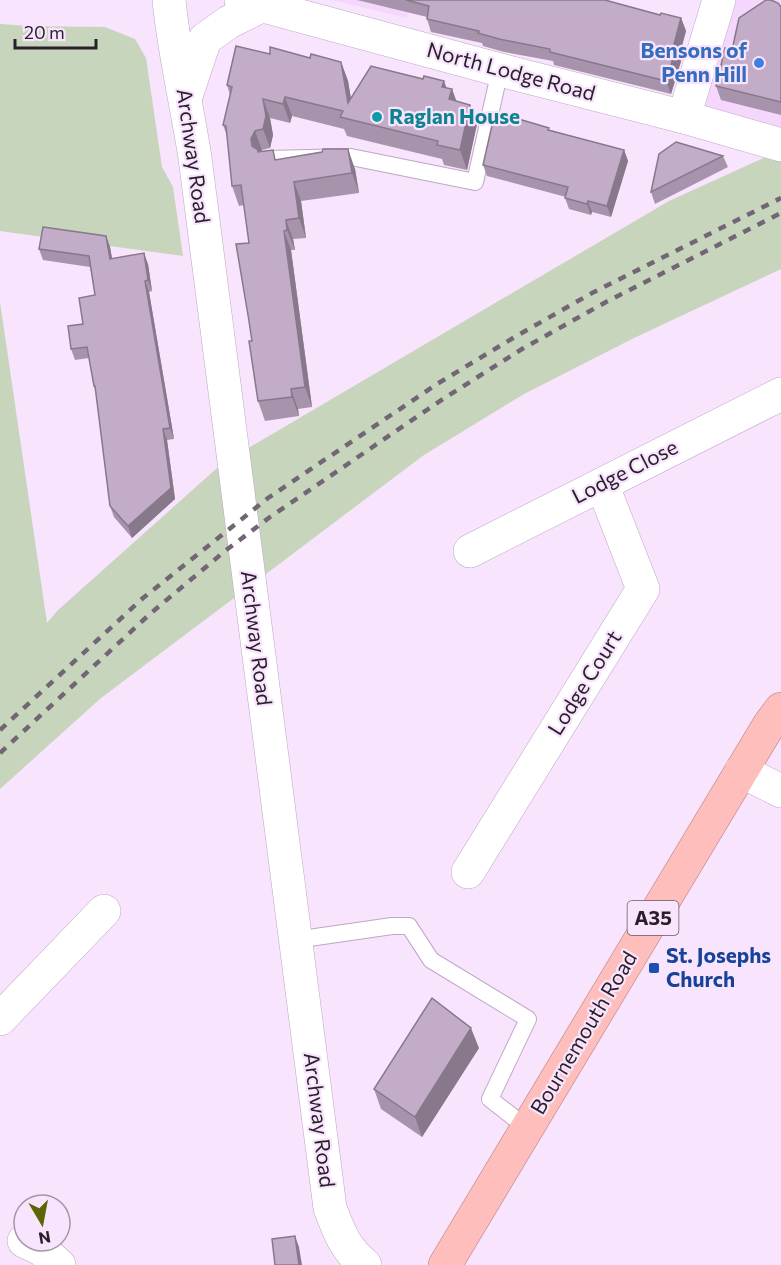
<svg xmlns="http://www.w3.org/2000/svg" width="781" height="1265" font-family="Commissioner,sans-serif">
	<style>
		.built { fill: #f5d7fd }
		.green { fill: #c6d5bb }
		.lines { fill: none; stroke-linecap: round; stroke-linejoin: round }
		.service-casing { stroke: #bea7c5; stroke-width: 18 }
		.minor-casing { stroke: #bea7c5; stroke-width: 34 }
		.tertiary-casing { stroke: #bea7c5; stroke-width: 34 }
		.trunk-casing { stroke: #b37b7e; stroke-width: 34 }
		.service { stroke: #fff; stroke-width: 16 }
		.minor { stroke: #fff; stroke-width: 33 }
		.tertiary { stroke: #fff; stroke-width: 33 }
		.trunk { stroke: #febebc; stroke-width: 33 }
		.rail { stroke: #726575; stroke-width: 4.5; stroke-dasharray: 8 8; stroke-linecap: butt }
		.wall { fill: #a794ac }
		.shaded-wall { fill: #88788c }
		.building { fill: #c2acc8; stroke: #88788c; stroke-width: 1.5 }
		.shop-dot { fill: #3f7fe0; stroke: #f8e4fd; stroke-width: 2 }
		.culture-dot { fill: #0f9aa8; stroke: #f8e4fd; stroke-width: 2 }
		.transit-dot { fill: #1a4fb4; stroke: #f8e4fd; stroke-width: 2 }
		.labels { text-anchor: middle; stroke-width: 4.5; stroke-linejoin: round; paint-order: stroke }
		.shield { fill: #f8e4fd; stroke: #665a69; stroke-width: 1.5 }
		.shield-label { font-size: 20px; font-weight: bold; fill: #281f2a }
		.shop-label { font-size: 21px; font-weight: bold; fill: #366cbe; stroke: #f8e4fd; text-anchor: end }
		.street-label { font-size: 21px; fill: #281f2a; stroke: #f8e4fd }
		.culture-label { font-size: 21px; font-weight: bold; fill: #0d838f; stroke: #f8e4fd; text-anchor: start }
		.transit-label { font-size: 21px; font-weight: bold; fill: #164399; stroke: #f8e4fd; text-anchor: start }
	</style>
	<rect width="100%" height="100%" fill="#f8e4fd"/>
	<path class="built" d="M332,0h79l-4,18z
		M719,0h62v145l-97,-28z"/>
	<path class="green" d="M0,24l29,2 76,1 30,12 11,19 16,109 11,20 10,69 -183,-25z
		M781,150v119l-147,69 -110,56 -100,61 -323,243 -101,91v-487l47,321 10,-12 159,-142 17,-12 436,-256z"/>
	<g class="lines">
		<defs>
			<path id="service" d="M268,159l83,-2 124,25 25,-112
				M295,940l97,-14h17l22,34 97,59 -38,80 36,28"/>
			<path id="minor" d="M684,117l35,-117
				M470,551l311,-157
				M741,771l40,20
				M468,872l175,-283 -41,-105
				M0,1019l104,-108
				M24,1241l17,8 18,16"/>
			<path id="tertiary" d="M169,0c5,53 18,105 26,158l135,1050c9,24 15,41 35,57
				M241,0l259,70 184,47 97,28
				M186,96l19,-57 24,-17 34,-17"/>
			<path id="trunk" d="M445,1265l324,-540 12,-16"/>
		</defs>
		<use href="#service" class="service-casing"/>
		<use href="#minor" class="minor-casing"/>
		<use href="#tertiary" class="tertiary-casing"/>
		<use href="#trunk" class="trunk-casing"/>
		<use href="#service" class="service"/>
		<use href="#minor" class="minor"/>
		<use href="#tertiary" class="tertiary"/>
		<use href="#trunk" class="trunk"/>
		<path class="rail" d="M0,730l143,-132 125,-100 169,-114 76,-46 79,-45 189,-95
			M0,753l151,-140 74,-62 45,-34 173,-118 79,-50 84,-47 175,-89"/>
	</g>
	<path class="wall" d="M357,0h248l55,15 21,3 5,13 -6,22 2,5 -11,36 -117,-29 -1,-4 -49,-9 -21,-6 -1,-3 -51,-11 -4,-13v-2z
		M781,7v108l-60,-15 -5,-14 16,-36z
		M270,54l71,8 7,19 3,18 95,-11 6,1 4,12 21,23 -10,46 -23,-5 -2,-6 -95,-23 -3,-7 -52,-13 -2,7 -20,-5 3,17 -3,13 -8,2 -1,2 16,8 78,9 4,24 -58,8 5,37 -13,1 2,11h-4l21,157 -14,2 1,7 -34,5 -7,-20 -6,-60 -3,-98 -5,-38 -5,1 -7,-20 -5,-50 -4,-11 7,-30 -3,-10z
		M550,130l74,20 4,11 -17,56 -19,-5 -1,3 -22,-6 -4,-11 1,-1 -79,-21 -4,-11z
		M723,156l5,11 -73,37 -4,-12z
		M106,236l4,11 2,11 36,6 4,27 -3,1 25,147 -7,1 8,59 -43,39 -18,-21 -4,-11 -14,-113 -2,-7 -5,-28 -14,2 -4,-11 24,-54 -5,-28 -47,-7 -4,-11z
		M479,1048l-57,89 -41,-28 -7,-20z"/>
	<path class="shaded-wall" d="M681,18l5,13 -6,22 2,5 -11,36 -5,-13 8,-37z
		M341,62l7,19 7,42 -7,-20z
		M444,81l6,16 2,-8 7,19 -3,11 -14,-32z
		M285,97l7,19 -2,7 -7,-19z
		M263,99l7,19 3,17 -3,13 -7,-19z
		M470,105l7,19 -10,46 -7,-20z
		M255,131l7,19 -4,9 -7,-20z
		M348,149l7,20 4,24 -7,-20z
		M624,150l4,11 -17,56 -4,-11z
		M294,182l7,19 5,37 -7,-20z
		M588,201l4,11 -1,3 -4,-11z
		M286,220l7,19 2,11 -8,-20z
		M284,231l7,19 21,157 -7,-20z
		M106,236l4,11 4,23 -4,-11z
		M144,253l4,11 4,27 -4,-11z
		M145,281l4,11 25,147 -4,-11z
		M291,389l7,20 1,7 -7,-19z
		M163,429l4,11 8,59 -43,39 -4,-12z
		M471,1028l8,20 -57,89 -7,-20z
		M295,1236l4,11 3,18h-3z"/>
	<path class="building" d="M406,0h199l55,15 1,-2 20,5 -7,26 3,1 -11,36 -116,-29v-3l-51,-10 -21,-6 1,-2 -52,-12 2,-13z
		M766,0h5l7,3 3,4v95l-65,-16 9,-38 7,2 7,-32z
		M236,46l34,8v-7l40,11 1,-4 30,8 7,41 23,-37 52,13 1,-3 20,5 -2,6 10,2 -3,10 21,6 -10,45 -23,-5 1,-4 -98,-24 3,-6 -58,-14 -2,7 -20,-5 3,17 -3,13 -8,2 -4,8 1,7 6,4v2l15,-2 2,10 47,-8 1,-3h25l4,24 -58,9 5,36 -13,2 1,10 -3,1 21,156 -14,2 1,8 -34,4 -9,-60h3l-4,-26 -12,-71 13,-1 -8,-58 -9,1 -6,-60 -3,-1 9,-38 -5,-2z
		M495,112l54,16 -1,2 76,20 -17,56 -19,-5 -1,3 -22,-6 3,-11 -85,-22z
		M676,142l47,14 -72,36 8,-38z
		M43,227l63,9 4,23 34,-6 4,27 -3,1 25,147 -7,1 8,59 -43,38 -18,-20 -15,-120h-1l-7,-39 -16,2 -3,-23 15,-2 -4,-26 16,-3 -6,-39 -50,-7z
		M432,998l39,30 -56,89 -41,-28z
		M295,1236l4,29h-24l-3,-26z"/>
	<circle class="shop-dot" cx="759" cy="63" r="6"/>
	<circle class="culture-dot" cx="377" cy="117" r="6"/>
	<rect class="transit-dot" x="648" y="962" width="12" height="12" rx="3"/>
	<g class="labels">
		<rect class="shield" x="627.5" y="901" width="51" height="34" rx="4.5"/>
		<g class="shield-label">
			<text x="653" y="925">A35</text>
		</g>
		<g class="shop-label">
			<text x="747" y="58">Bensons of<tspan x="747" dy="24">Penn Hill</tspan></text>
		</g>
		<g class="street-label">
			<text transform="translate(511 72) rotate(15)" y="7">North Lodge Road</text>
			<text transform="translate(193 156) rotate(82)" y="7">Archway Road</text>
			<text transform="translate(625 472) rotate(-27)" y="7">Lodge Close</text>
			<text transform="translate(256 638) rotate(83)" y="7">Archway Road</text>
			<text transform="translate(585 683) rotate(-58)" y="7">Lodge Court</text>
			<text transform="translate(584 1033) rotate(-59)" y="7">Bournemouth Road</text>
			<text transform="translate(319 1120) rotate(83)" y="7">Archway Road</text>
		</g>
		<g class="culture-label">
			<text x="389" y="124">Raglan House</text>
		</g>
		<g class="transit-label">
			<text x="666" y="963">St. Josephs<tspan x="666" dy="24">Church</tspan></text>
		</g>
	</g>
	<g transform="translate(42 1223) rotate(170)"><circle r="28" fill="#f8e4fd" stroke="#a595a9" stroke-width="1.5"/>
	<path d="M0-4.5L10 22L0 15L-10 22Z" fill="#5c6505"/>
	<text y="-9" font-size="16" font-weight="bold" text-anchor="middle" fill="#281f2a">N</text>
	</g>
	<path d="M15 39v9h81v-9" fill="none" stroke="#281f2a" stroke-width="3"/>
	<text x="24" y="39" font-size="18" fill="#281f2a" stroke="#f8e4fd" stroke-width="4.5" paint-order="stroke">20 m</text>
</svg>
